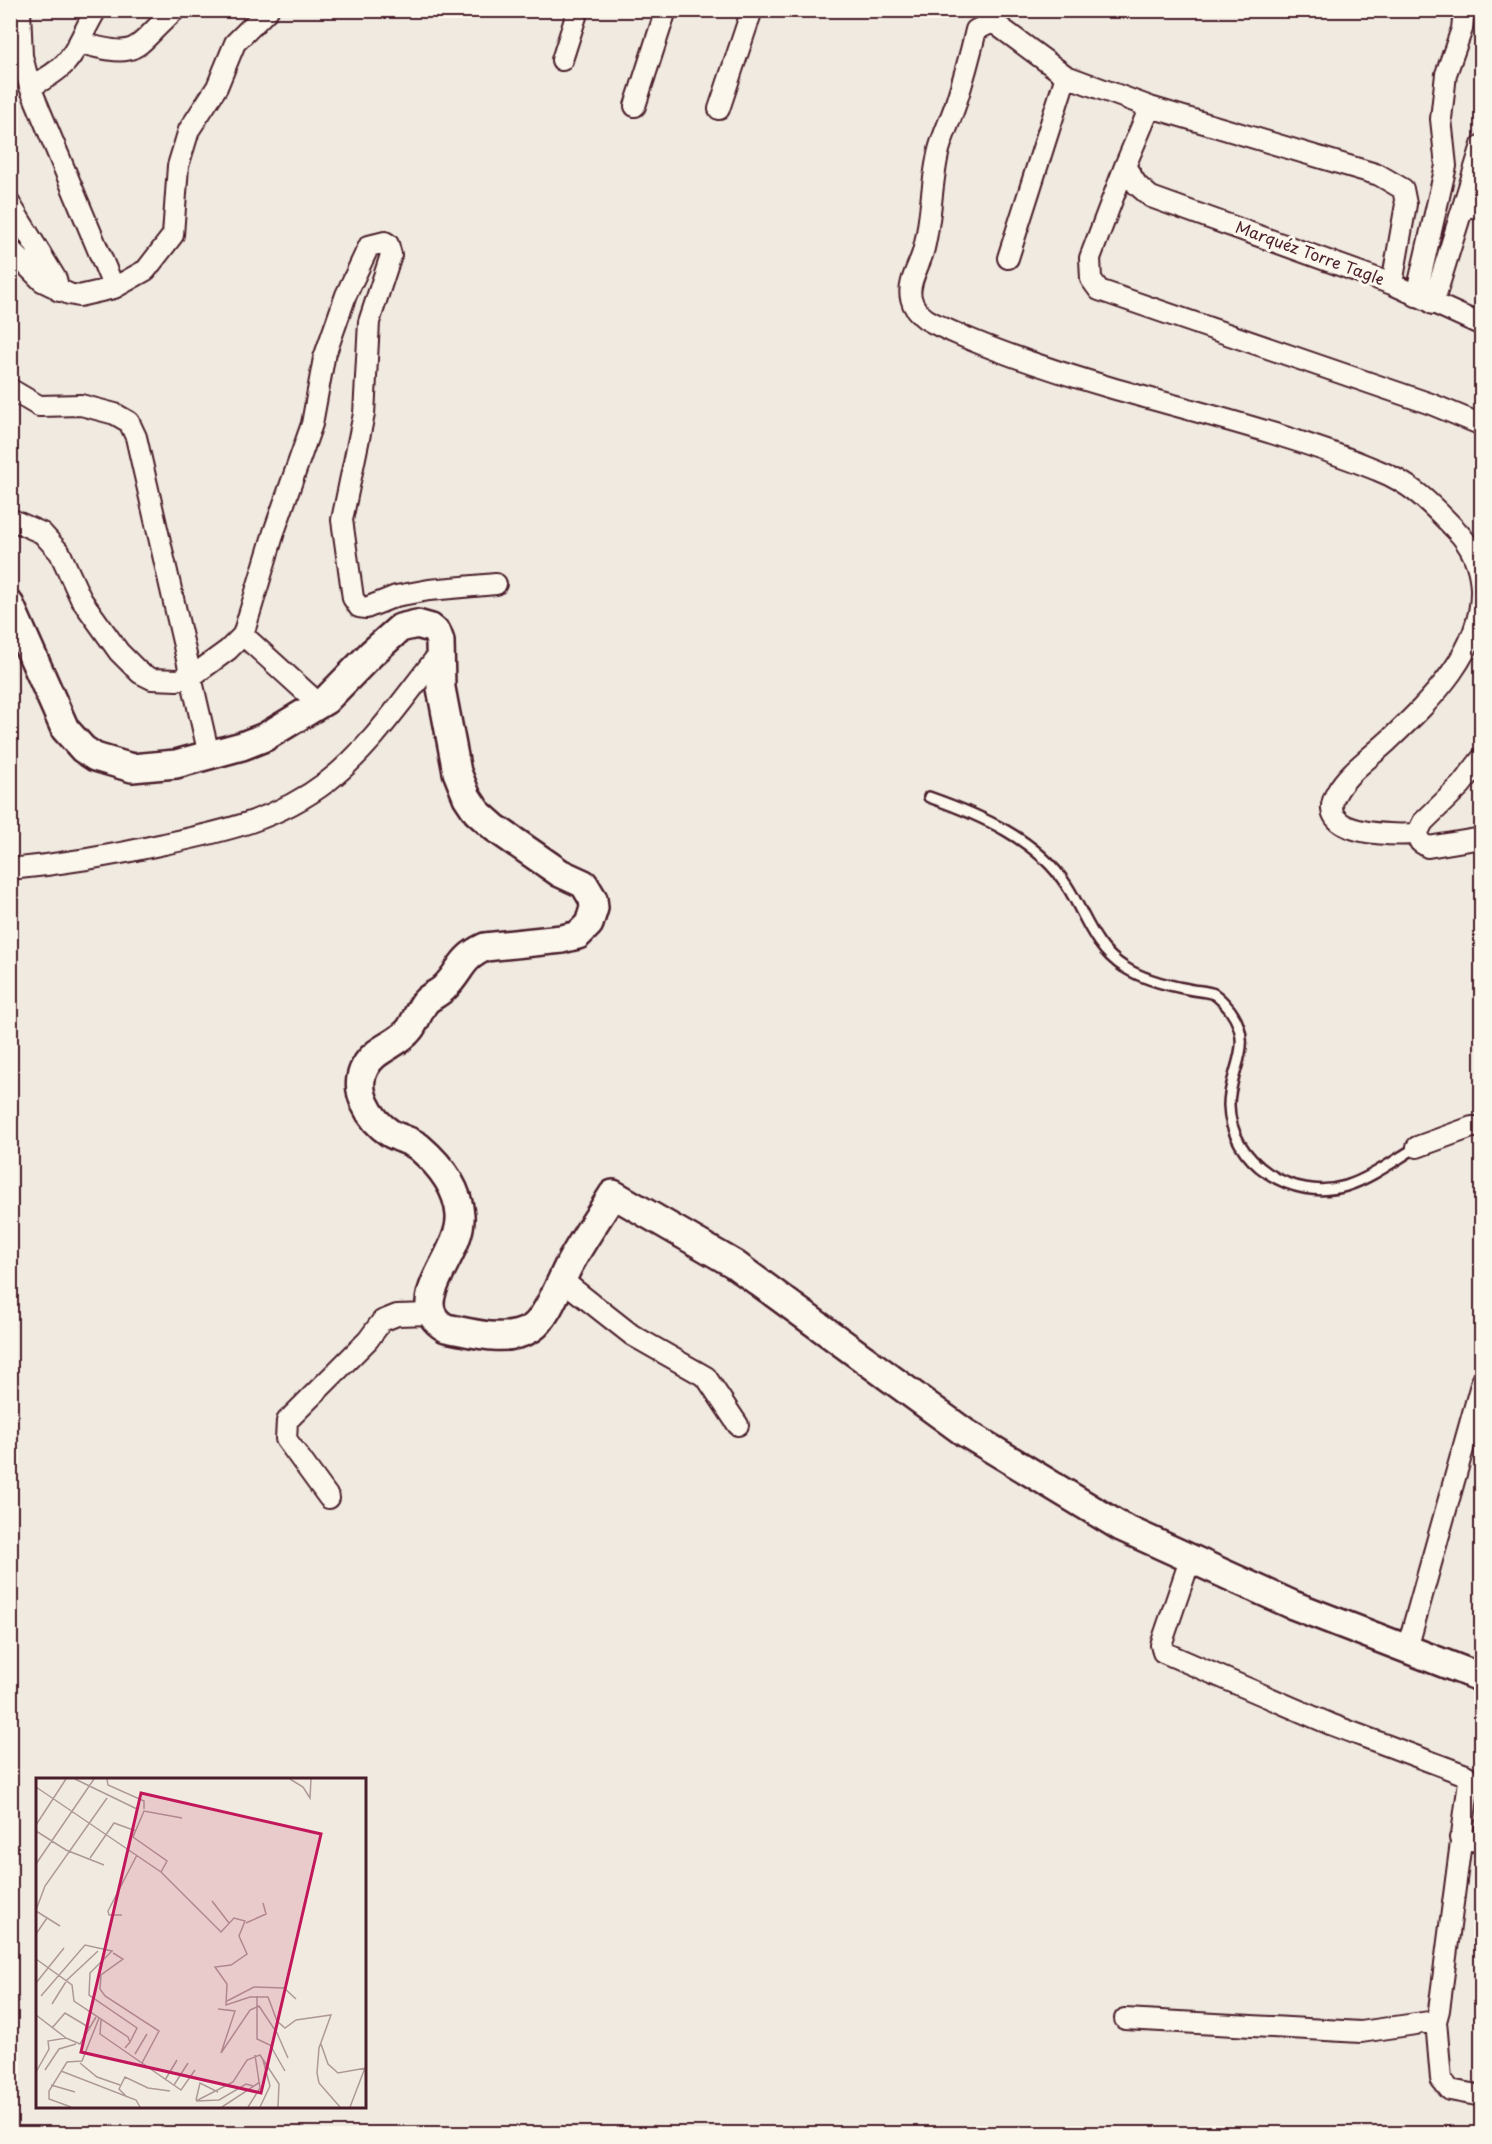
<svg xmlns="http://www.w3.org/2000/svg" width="1492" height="2144" viewBox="0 0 1492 2144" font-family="'Playpen Sans',sans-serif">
	<rect width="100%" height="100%" fill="#f0eae0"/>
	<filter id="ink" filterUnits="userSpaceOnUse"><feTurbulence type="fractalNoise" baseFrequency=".0167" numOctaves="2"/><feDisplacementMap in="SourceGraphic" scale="12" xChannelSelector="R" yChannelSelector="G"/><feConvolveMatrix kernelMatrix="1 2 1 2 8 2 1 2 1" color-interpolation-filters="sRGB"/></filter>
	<g filter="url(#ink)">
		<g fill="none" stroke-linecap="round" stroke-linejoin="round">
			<defs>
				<path id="lane" d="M929,797c51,18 108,42 138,89 18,28 27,62 57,81 18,12 42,18 64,22 8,2 19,2 26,5 6,4 12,11 16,16 26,36 -1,59 -1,95 1,58 64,97 117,81 25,-8 49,-26 71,-39"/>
				<path id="street" d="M20,10l2,46 8,31 84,201
					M987,11l6,11 73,54 84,31 229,68 24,14 3,15 -14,80
					M993,22l-17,8c-6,26 -13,51 -21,76 -5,15 -12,29 -16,44 -8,32 -7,66 -15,98 -3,16 -17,34 -13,50 2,9 8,16 15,21 15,9 32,15 48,22 46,19 90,33 138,47 88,25 180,47 265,82 34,13 53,33 78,59 16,16 25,36 26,59 2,63 -51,113 -93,153 -17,16 -40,31 -51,51 -26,45 58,43 80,42
					M81,43c61,17 51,5 94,-33
					M562,60l16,-50
					M30,87c48,-25 41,-34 66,-77
					M635,106l31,-96
					M1150,107l-25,59 12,19 14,12 241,87 90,41
					M719,109l33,-99
					M1125,166l-35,92 1,21 8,11 332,114 51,21
					M1465,203l17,7
					M10,204l46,75 3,12
					M10,249l32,32 27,13 10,2 35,-8 32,-18 27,-35 5,-69 11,-36 28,-43 18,-44 33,-33
					M1008,258l58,-182
					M1416,296l30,-130 -5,-47 5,-45 16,-45 2,-19
					M1433,304l49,-159
					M10,389l29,17 42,-1 34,9 14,8 7,15 73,318
					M10,519l32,14 18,20 21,46 38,53 21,21 12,6 25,1 14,-3 37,-27 15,-15 31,-103 38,-108 12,-66 22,-63 23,-49 16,-4 3,2 3,11 -22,67 -5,92 -22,106 11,78 6,9 7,1 30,-12 33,-6 67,-6
					M243,635l76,69
					M1482,758l-21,27 -38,37 -6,12 3,8 8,5 54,-9
					M10,869c54,-5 101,-13 154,-25 61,-13 113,-24 164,-63 43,-33 77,-85 111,-127
					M1417,1147l55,-20h10
					M562,1280l70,55 74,42 32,48
					M329,1498l-43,-59 1,-18 81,-81 14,-19 15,-6 34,-1
					M1407,1649l75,-268
					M1460,1838l22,4
					M1125,2019l236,13 75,-11 3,-11 30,-229 -3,-6 -136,-51 -167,-72 -2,-7 29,-85
					M1436,2021l5,58 9,11 32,6"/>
				<path id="secondary" d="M10,605l55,124 18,20 12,8 37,11 44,-4 66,-18 23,-9 61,-37 46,-47 28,-25 17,-4 14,4 6,5 3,8 1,47 16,84 10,25 10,15 18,16 65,45 24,11 9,15 1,9 -5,16 -11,11 -16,4 -77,8c-26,12 -23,24 -41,41 -5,5 -13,8 -18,13 -7,8 -10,20 -16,28 -12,16 -35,19 -45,38 -13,23 5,53 25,66 10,6 20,7 29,14 21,18 39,40 41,68 3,40 -58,88 -14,113 27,5 61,16 86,0 15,-10 28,-46 37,-63 13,-24 29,-47 44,-71l121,70 230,168 157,95 172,78 189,73"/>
			</defs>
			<use href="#lane" stroke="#4a1f2b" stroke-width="14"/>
			<use href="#street" stroke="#4a1f2b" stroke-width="24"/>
			<use href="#secondary" stroke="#4a1f2b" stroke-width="32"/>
			<use href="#lane" stroke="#fbf7ec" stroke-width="9"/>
			<use href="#street" stroke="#fbf7ec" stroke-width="20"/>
			<use href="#secondary" stroke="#fbf7ec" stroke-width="27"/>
		</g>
	</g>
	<g text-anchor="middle" stroke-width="6" stroke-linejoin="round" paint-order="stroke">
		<g font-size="16" fill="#4a1f2b" stroke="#fbf7ec">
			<text transform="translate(1310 253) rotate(20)" y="6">Marquéz Torre Tagle</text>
		</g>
	</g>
	<g transform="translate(36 1778)">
		<rect width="330" height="330" fill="#f0eae0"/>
		<path fill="none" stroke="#ae9998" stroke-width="1.5" d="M39,1l62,30M71,1l1,6 36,16v8M254,1l13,8 7,11 1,-19M0,9l125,85 60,60 13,-14 11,3 -6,15 8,18 -16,11 -16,2 12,17 -1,21 24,-8h18l9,24 8,7 11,-8 35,-5 -12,33 -2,25 2,10 21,24M0,47l30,-46M0,53l30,19 38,15M54,80l24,-35 22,8M0,86l58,-85M125,94l6,-11 -34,-24 11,-26 38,7M176,123l17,22M0,132l9,-24 62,-88M0,133l24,15M86,137h-13l-1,-4 29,-56M210,145l20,-9 -3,-11M0,156l11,-16M77,175l10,6 -22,16 -1,14 5,7 54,35 -17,32M0,181l36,26 2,16 54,36 2,5 -5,6M0,205l28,-35M5,218l44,-51 27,6 -22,22 -1,22 48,33 -7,14M221,218v43l13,6 15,26M191,223l27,-14 30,1 12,11M16,226l15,-24 31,-29M182,231l17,2 -14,42 29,-43 9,-4 18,27 11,25M0,237l30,23M65,242l-1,14 81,56 14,-20M16,250l13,-15 25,15M285,266l7,20 10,9 28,-5M99,276l12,-20M44,285l17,14 23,8M9,292l14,-21 17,-5M25,293l75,29 4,7M0,294l13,-23 -1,-8 18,-3 14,6 16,-27M129,302l12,-20M15,307l24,7M138,307l14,-22M217,308l-7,-2 -27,16 -23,1 37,-19 14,-22 13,-5 19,29 -1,23M91,319l-8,-8 6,-12 23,11 22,3M160,322l4,-17 18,9M35,329l-22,-8v-8l18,-29 15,-1 17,-43M186,329l38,-25M212,329l12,-19 -5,-33M224,329l10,-21 -7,-26M314,329l15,-39"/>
		<path fill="#c2185b" fill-opacity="0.15" stroke="#c2185b" stroke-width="3" d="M105,15l180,41 -60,259 -180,-41z"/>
		<rect width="330" height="330" fill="none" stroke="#4a1f2b" stroke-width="3"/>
	</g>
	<rect width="1492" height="2144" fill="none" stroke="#fbf7ec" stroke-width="36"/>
	<rect x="18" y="18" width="1456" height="2108" fill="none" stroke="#4a1f2b" stroke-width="2" filter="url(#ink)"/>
</svg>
